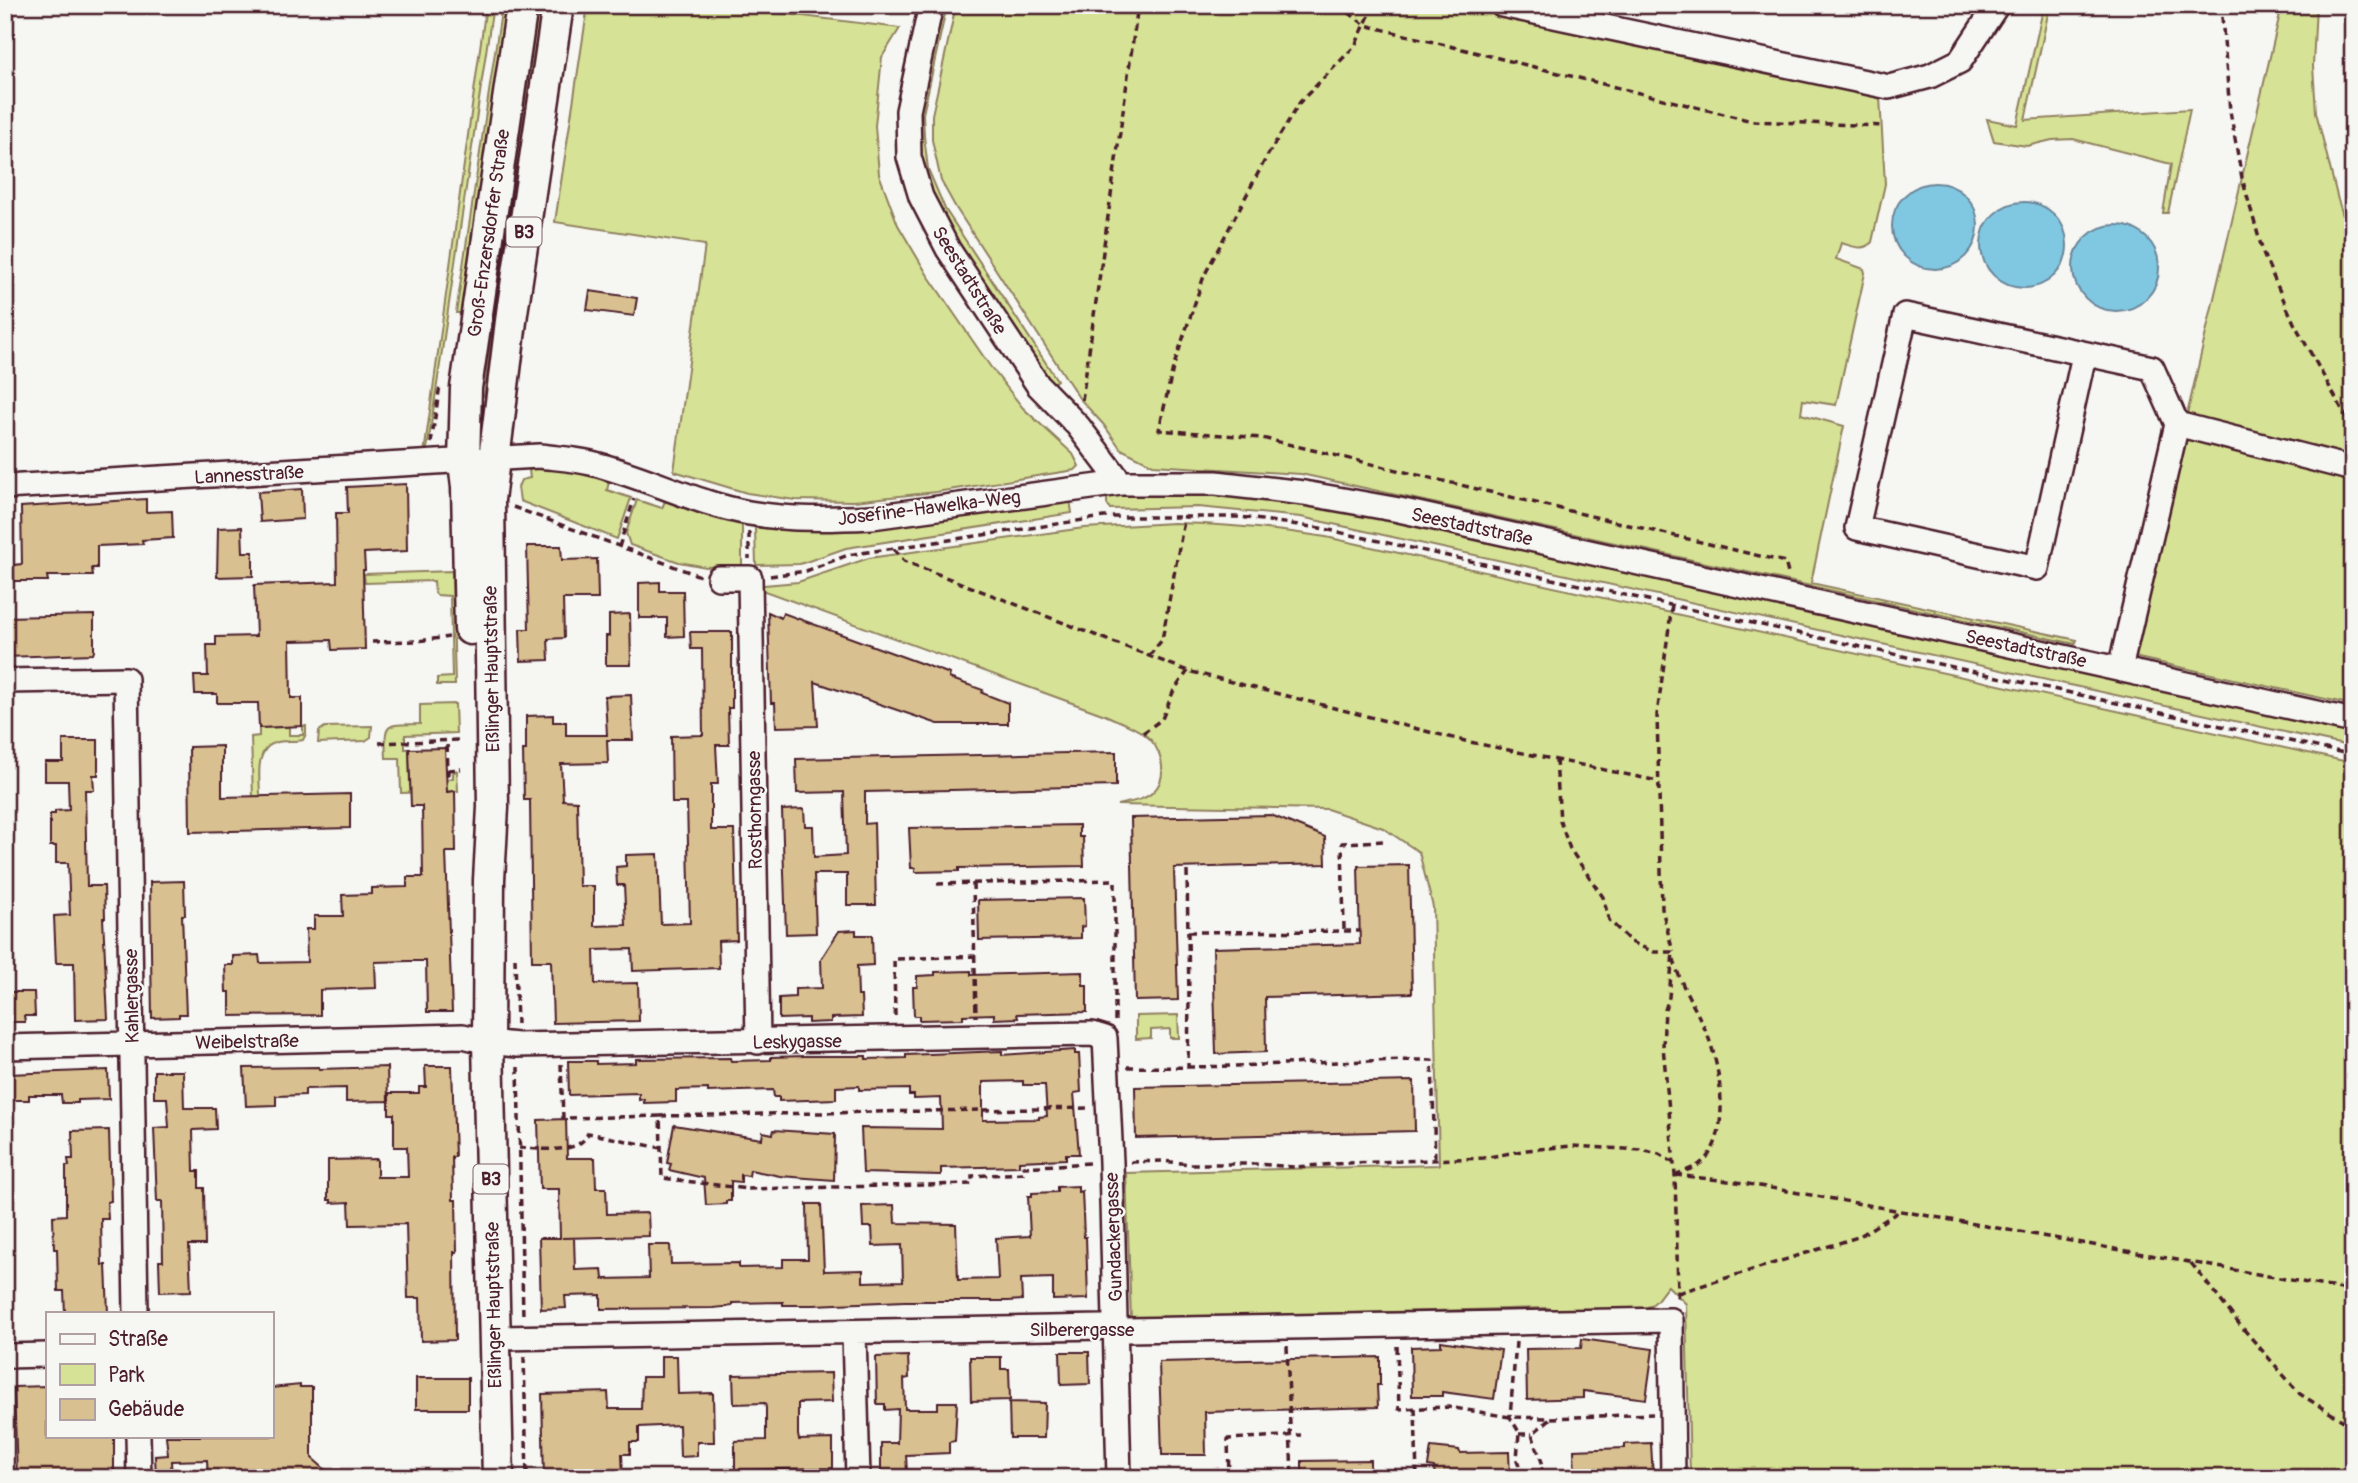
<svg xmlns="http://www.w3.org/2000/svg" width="2358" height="1483" viewBox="0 0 2358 1483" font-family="Pangolin,sans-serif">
	<rect width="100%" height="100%" fill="#f6f6f2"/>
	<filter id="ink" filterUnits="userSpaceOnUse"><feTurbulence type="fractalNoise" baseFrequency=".0143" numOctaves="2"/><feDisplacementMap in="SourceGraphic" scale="14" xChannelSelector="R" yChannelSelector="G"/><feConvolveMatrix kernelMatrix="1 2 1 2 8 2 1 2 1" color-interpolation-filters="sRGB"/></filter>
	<g filter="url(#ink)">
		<path fill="#d6e295" stroke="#908060" stroke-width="2" d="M486,5h7l-63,427 -4,22h-2z
			M502,5h7l-45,308h-8z
			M531,5h12l-30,203 -23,192 -6,-4z
			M588,5h126l186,23 -18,29 -7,69 4,48 19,51 29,49 63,92 33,42 50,46 6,12 -4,4 -139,22 -82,9 -59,-1 -48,-7 -73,-22 31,-226 -150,-23z
			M938,5h9l-24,109 1,22 4,33 17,40 112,171 -5,4 -21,-27 -88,-135 -24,-61 -3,-41z
			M956,5h515l409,92 5,87 -13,58c-9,10 -19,4 -31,1l-5,16 28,10 1,4 -29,132 -33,-5 -2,14 43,12 -33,157 266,57 -2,4 -774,-170 -148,-9 -32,-16 -18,-25 -24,-26 -123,-190 -15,-27 -9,-41v-25z
			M2044,5h6l-25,115 165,-11 -22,104h-5l8,-49 -98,-25 -21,1 -25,6 -33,-5 -7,-22 30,6z
			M2282,5h34l-3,61 3,46 22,88 15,46v213l-167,-40z
			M2194,436l159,36v233l-224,-49 55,-214z
			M543,468l35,4 31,10 -2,8 24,8 -14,41 -97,-38 -2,-14 3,-7 9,-2 -1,-8z
			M1118,494h112l133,19 990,219v15l-1052,-230 -103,-10 -88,2 -3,-5v-9z
			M1070,499l2,14 -226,35 -46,16 -44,1 -1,-36 4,-4z
			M637,500l25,8 3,-7 77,20v44l-36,2 -27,-5 -49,-17 -4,-12z
			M1174,523c51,1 101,6 152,14l1027,226v715h-663l-4,-174 -18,-18c-5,5 -9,13 -14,17 -25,20 -79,11 -107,5l-416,11 -5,-146 313,-8 -6,-258 -14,-55 -36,-24 -56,-19 -210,-4c11,-3 27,-4 36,-13 17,-16 8,-46 -9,-58 -11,-8 -26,-13 -39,-19l-346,-126 5,-4 34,-3 71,-24 215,-30z
			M452,571l3,114h-18v-7l15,-1 -2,-81 -13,-1 -2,-2 -1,-12 -69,2 -1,-9z
			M455,704l1,29 -51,2v14h4l1,37 43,-8v-5l4,-3 1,21 -57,2 -1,-35h-14c-2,-37 -1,-33 34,-34v-19z
			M303,726h3v8l-3,6c-9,2 -20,0 -29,3 -20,8 -14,36 -14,53l-7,1 -2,-60 8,-1v-8l30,-1v8h14z
			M372,726l-1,11 -6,4 -47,2 1,-12 6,-4z
			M1178,1015l1,23h-9v-9l-19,1v8l-15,1v-23z"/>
		<path fill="#80c8e1" stroke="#6a8498" stroke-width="2" d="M1892 226a43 43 0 1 1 86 0a43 43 0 1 1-86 0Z
			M1981 245a43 43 0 1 1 86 0a43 43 0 1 1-86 0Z
			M2073 268a43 43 0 1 1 86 0a43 43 0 1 1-86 0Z"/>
		<path fill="#d9c090" stroke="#4a1f2b" stroke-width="2" fill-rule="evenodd" d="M590,291l47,7 -3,18 -47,-6z
			M406,484l1,67 -43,2 1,17h-2l2,79 -33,1 -1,-10 -41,1 1,57h11v28l-43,2 -1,-25h-41v-9h-22l-1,-18h14l-1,-31h9v-8l40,-1 -2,-51 83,-3 -1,-69h12l-1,-26z
			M302,489l1,30 -43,3 -2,-30z
			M146,499v13l26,-1 1,27 -31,2 1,4 -46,2v22h-5l1,8h-46l1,5h-34l-1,-16 9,-1 -1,-57z
			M242,527l1,25h10v24l-36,1 1,-49z
			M527,546h34l1,14 35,-1 1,40h-35l1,39 -16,1 1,21 -28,1 -1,-32h9z
			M660,582v9h23l1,45 -17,1v-19h-28v-35z
			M768,612l13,6 2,-5 167,61 -1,4 34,12 -1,3 26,10v21h-70l-123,-42 3,44 -42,1 -1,-24h-4z
			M630,614l1,51h-25v-29h3v-21z
			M94,615v36l-1,3 -88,3v-40z
			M690,632h42v76h-4l1,37h-13l2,39h-7v46h23l3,110 -19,1 1,27 -86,3 -1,-22 -38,1 1,34 43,-1 1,38 -86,2 -2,-62h-19l-2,-161h-6l-1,-50h3v-34l27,-1v7h13v13h41l-2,-39 26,-1 2,45h-26l1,23 -47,1 2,36 14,1 2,85h15v40l32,-1 -2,-40h-7l-1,-18 10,-1v-11l32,-1 3,70 29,-1 -3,-120h-15l-1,-67 32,-1 -1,-86h-11z
			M63,740h35v35h-5l1,15h-9l2,96h17l1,32h-2l5,101 -33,1 -1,-57h-18l-2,-47 16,-1 -2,-52h-12v-17h-6v-32h5v-3l14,-1 -1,-29h-23v-19h18z
			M222,746v51l128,-3v34l-160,4 -1,-85z
			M445,748l2,44 8,-1 1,61h-10l6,160h-25l-1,-51h-17l-34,1 1,26 -56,2v25l-90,1v-24h-4l-1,-27h8v-9l26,-1 1,8 47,-1 -1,-33h8v-13h29l-1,-21 30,-1v-6l35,-1v-10h16l-1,-71h-11l-2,-57z
			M1116,752v34l-251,6v32l9,-1 2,82h-29v-31h-33l2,59 -30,1 -4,-124 22,-1 1,17h8l1,31 32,-2 -2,-63 -47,1 -1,-34z
			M1271,815l54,22 1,27 -152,4 4,132 -43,1 -4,-183z
			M1079,825v12h4l1,29 -125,2v3l-44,1v-4h-4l-2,-40z
			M1409,865l3,128 -147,4 1,55 -50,2 -3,-106 147,-4 -2,-78z
			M184,881l1,34h-3l4,99h-7v3l-27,1 -2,-136z
			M1084,898l1,28 -4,1v11l-102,2 -1,-40z
			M856,930v5h16l1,30 -16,1 1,30h3l1,21 -31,1v4l-23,1v-5l-29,1v-21l16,-1v-8l27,-1 -1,-29 18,-28z
			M971,971v4l112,-3v13h4v27l-70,2 1,4 -24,1v-5l-31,1v4l-44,1v-4h-5l-1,-29h4v-11l18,-1v-3z
			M5,992h29l1,24h-11l1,6h-20z
			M1075,1050v4h4l2,38 -7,1 5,61h-13v5l-47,2v5l-78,2v7l-78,-2 -2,-45 81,1 -1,-31 -27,1v-4h-5v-6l-50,1v-4l-23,1v12l-57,2v-4h-5l-1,-7 -65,2v-3l-32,1v12l-32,1v-4l-5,1v-7l-70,2 -1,-34h28v3l40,-1v-4l94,-1 1,3 40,-1v-3l34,-1h61v3l40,-1v-3l96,-4v4zM1023,1081v4h22l2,31 -8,1v2l-56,1v-38z
			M425,1066h27l3,91h-3l1,43h3l1,52h-3l1,88 -34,1 -1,-43h-12l-2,-74 -56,1 -1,-23 -18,1v-3h-3v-40l49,-1v18h31l-1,-30h-13v-33h-5v-21h30v-6h7z
			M319,1067v2l68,-2 1,34 -42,1v-14l-41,1v6l-29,1v9l-30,1 -2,-38z
			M108,1070l1,29 -31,1v3h-16l-1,-8h-32v5h-20v-26z
			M154,1071h29l1,37h31l1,21 -23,1 1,41h5v17h5l1,57h-16l2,46 -31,1 -1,-31h4l-1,-60h-5l-3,-73 15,-1 -2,-29h-13z
			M1414,1081l1,50 -279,7 -1,-51z
			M566,1119l1,39h28l1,30h10l1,26 41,-1 1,23 -87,2h12l1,32 27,-1 1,10 46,-1 -1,-33h22l1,19 68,-1v5l44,-1v-8h25l-1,-55h14l3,67 39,-1v12l40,-1 -1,-36 -29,1 -1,-19h-9l-1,-21 32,-1 1,18 61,1 2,56 40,-1 -2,-41 34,-2 -2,-40h4v-3l25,-1v-5l21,-1v6l4,-1 2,46h2l2,62 -35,1v-22l-32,1 1,21 -14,1h-104l-90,4h-31v-3l-51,1v3l-19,2 -112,1v-14l-36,1 1,12 -25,1 -2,-71h21l-1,-49h-19l-2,-69z
			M674,1125l88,14 1,-7 10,2 1,-4 61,4 -1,46 -54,-4 -30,-6 -1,6 -8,-1v7l-10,-1v20h-5v3l-20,1 -2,-27 -35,-8 2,-6 -4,-1z
			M109,1130l2,71 -4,1 1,17h-7l1,46h4l2,48h-43l-1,-22h-6l-1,-42h-3l-1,-33 13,-1v-49h3l-1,-7h5l-1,-28z
			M1582,1339l71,10 -7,50 -63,-8v7l-56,2 -1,-51 55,-1z
			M1441,1341l60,9 -7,49 -52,-7v4h-30l-1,-49 30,-1z
			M1060,1352h29l1,32 -29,1z
			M661,1356h16l1,38 35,-1 1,49h-17v14l-17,1 -1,-32 -40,2v15h-9v12h-8l1,24h-79l-2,-84 66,-2 1,17h32l1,-32h19z
			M908,1356l1,22 -5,1 1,30h33v-7h19l-2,39 -6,1v11l-43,2 1,18h-26v-30h16l1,-34 -13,1v-6h-8l-1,-47z
			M970,1357h31v12h8l1,31 -39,1z
			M1380,1357v28h-3l1,22 -173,5 1,43h-44l-3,-93z
			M831,1373l1,29 -34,1v32l1,5 34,-1v29l-98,2v-29l31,-1v-32l-1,-5 -31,1 -1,-29z
			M416,1378h52v31h-52z
			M300,1385v2h12v71l23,20h-127l-1,-18 -36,1 1,17h-16l-1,-22 13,-1 -2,-19h105v-48z
			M47,1386v50h67v42h-97l-3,-91z
			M1009,1402l36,1 -1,35h-34z
			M1651,1443l2,35h-78l-1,-28 51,-2v-4z
			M1431,1447l28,3 1,3 49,-1 1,26h-75l-1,-11 -6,-1z
			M1370,1460v18h-68v-17z"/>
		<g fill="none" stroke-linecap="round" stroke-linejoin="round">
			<defs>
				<path id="minor" d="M931,5l-23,106 1,46 12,40 27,52 90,136 40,41 43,57
					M1502,5l387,82 41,-11 30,-15 37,-56
					M2084,355l-47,213 -180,-40 48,-213 247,53 25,56 -57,245
					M2177,424l176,45
					M5,487l534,-31c17,2 35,3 52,7 54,13 103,40 158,50 41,7 82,6 123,4l249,-34h95l88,10 95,17 954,211
					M719,578h31l8,464
					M5,681l121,-2 10,634
					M5,1047l458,-11 25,6 29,3 575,-11 13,4 6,124 8,316
					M854,1333l4,145
					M494,1338l609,-11 24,3 544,-10 2,158
					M5,1356l42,-1
					M138,1436l1,42"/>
				<path id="major" d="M470,629l-3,-142 -3,-25 2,-74 56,-383
					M498,1478l-10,-436 1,-162 4,-73 -4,-307 23,-187 46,-308"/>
			</defs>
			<use href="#minor" stroke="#4a1f2b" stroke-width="28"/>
			<use href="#major" stroke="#4a1f2b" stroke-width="35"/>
			<path stroke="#4a1f2b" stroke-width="3.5" stroke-dasharray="7 5" stroke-linecap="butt" d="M1339,5l26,20 387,96 131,5
				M1374,5l-19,41 -55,56 -34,56 -62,118 -31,92 -14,62 103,8 523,124 4,15
				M2221,5l9,106 12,67 22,78 30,67 59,106
				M1082,400l56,-395
				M431,443l9,-58
				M513,507l187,69
				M749,532v27
				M619,547l15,-48
				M894,549l10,12 284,110 277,70 193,40
				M770,576l36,-5 42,-16 256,-38h136l80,11 1033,227
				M1672,605l-15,110 5,194 11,43
				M372,642l45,-1 32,-4
				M1149,656l13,-16 23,-125
				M1143,733l19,-14 12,-29 14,-19
				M379,743l81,-3
				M1556,760l4,61 10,28 33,48 6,23 22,22 23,10h19l-4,45 -4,13 -2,36 12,129 3,118 -2,8
				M448,770l13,-1
				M446,774h2l-1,-33
				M1187,871l2,128 -1,69
				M973,883l3,134
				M937,884l178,-4v142
				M1344,929l-2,-86 42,-2
				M1188,932l172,-1
				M515,958l2,66
				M1674,959c6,28 25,53 35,80 12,33 24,104 -12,127 -6,3 -14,6 -20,8
				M895,1016l-1,-57 81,-3
				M561,1064l2,54 97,-2 2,62 86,11 224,-5v-8l51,-3v-6l66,-4
				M518,1067l5,251
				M1127,1067c102,2 203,-7 305,-7l3,100
				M660,1116l428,-8
				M519,1148c22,0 60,8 69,-15l73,15
				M1131,1162l31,-1 28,3h65l40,3 54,-4 135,-5 43,-8 45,-4 69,4 18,4 15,9
				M1675,1175l62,7 616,109
				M2191,1263l49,62 60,69 53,33
				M1678,1293l180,-56 40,-25
				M1516,1342l-6,75 9,15 -2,28 7,18
				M1287,1346l5,132
				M1397,1346l2,63 49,-2 62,10 41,1 102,-4
				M524,1357l3,121
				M1415,1408l2,70
				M1519,1434h13
				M1229,1478l-1,-39 73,-4
				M1527,1478l17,-10 -12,-34 18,-15"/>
			<use href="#minor" stroke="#f6f6f2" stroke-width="23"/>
			<use href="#major" stroke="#f6f6f2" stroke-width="30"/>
		</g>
	</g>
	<g text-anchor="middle" stroke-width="5" stroke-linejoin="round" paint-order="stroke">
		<g fill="#f6f6f2" stroke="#7e6067" stroke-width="2">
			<rect x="506.5" y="217.5" width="35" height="29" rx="5"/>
			<rect x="473.5" y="1164.5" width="35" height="29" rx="5"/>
		</g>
		<g font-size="18" font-weight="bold" fill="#4a1f2b">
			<text x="524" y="238">B3</text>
			<text x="491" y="1185">B3</text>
		</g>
		<g font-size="19" fill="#4a1f2b" stroke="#f6f6f2">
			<text transform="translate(488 233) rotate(-82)" y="7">Groß-Enzersdorfer Straße</text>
			<text transform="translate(970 280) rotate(58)" y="7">Seestadtstraße</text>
			<text transform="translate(249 474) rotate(-3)" y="7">Lannesstraße</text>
			<text transform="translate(929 507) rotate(-7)" y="7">Josefine-Hawelka-Weg</text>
			<text transform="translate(1472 526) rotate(12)" y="7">Seestadtstraße</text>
			<text transform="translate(2026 648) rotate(12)" y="7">Seestadtstraße</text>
			<text transform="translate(491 669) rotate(-91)" y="7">Eßlinger Hauptstraße</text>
			<text transform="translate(754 810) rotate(-91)" y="7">Rosthorngasse</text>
			<text transform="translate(131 996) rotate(-91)" y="7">Kahlergasse</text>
			<text transform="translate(247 1041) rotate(-1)" y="7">Weibelstraße</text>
			<text transform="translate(797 1041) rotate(-1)" y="7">Leskygasse</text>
			<text transform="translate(1113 1237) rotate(-92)" y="7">Gundackergasse</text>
			<text transform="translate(493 1305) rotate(-91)" y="7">Eßlinger Hauptstraße</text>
			<text x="1082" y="1336">Silberergasse</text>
		</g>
	</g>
	<rect width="2358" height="1483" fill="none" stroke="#f6f6f2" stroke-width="28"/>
	<rect x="14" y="14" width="2330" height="1455" fill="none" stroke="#4a1f2b" stroke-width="2.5" filter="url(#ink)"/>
	<rect x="46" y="1312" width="228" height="126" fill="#f6f6f2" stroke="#b1a0a2" stroke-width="2"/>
	<rect x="60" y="1334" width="35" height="10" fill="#f6f6f2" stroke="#b1a0a2" stroke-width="2"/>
	<text x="108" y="1346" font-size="21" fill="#4a1f2b">Straße</text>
	<rect x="60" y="1364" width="35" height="21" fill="#d6e295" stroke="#b1a0a2" stroke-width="2"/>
	<text x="108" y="1382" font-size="21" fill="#4a1f2b">Park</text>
	<rect x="60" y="1399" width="35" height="21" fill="#d9c090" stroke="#b1a0a2" stroke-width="2"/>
	<text x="108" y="1416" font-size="21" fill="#4a1f2b">Gebäude</text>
</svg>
